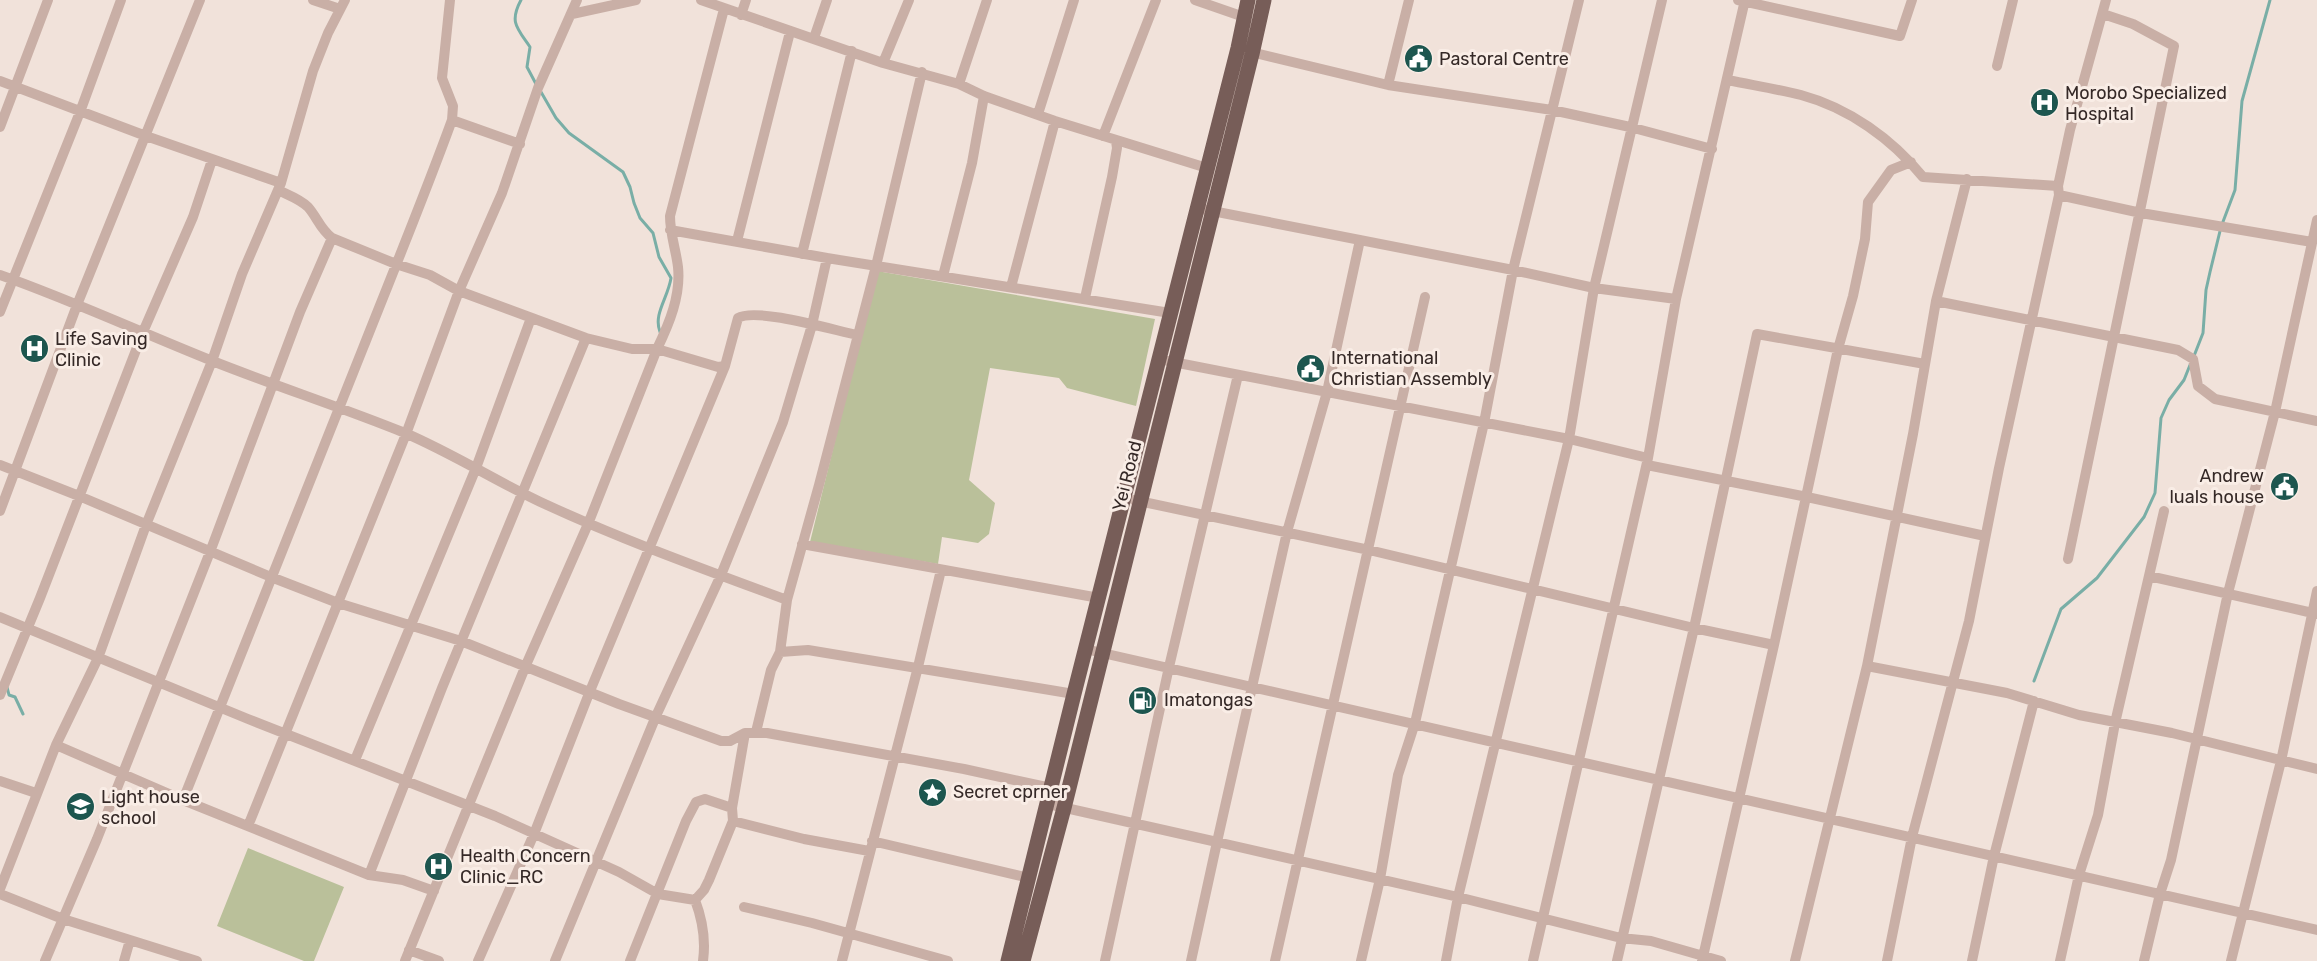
<svg xmlns="http://www.w3.org/2000/svg" width="2317" height="961" viewBox="0 0 2317 961" font-family="Rubik,sans-serif">
	<rect width="100%" height="100%" fill="#f1e2da"/>
	<path fill="#bac09a" d="M877,271l278,48 -19,87 -69,-18 -8,-10 -69,-10 -21,112 26,23 -6,31 -11,9 -36,-6 -4,27 -128,-22z
		M248,848l96,39 -30,74h-10l-87,-35z"/>
	<g fill="none" stroke-linecap="round" stroke-linejoin="round">
		<path stroke="#79aea6" stroke-width="3" d="M521,0c-12,22 -4,28 9,47l-3,20 9,17
			M541,92l15,26 13,15 54,39 7,15 4,16 6,15 13,15 6,24 12,21c-3,20 -18,36 -11,54
			M2194,356l9,-23 3,-43 4,-18 11,-45 14,-37 7,-89 28,-101
			M2034,681l27,-72 36,-31 47,-61 11,-24 6,-75 8,-18 15,-20 6,-15
			M7,687l2,8 6,2 8,17"/>
		<path stroke="#c9afa6" stroke-width="10" d="M313,0l27,9
			M701,0l182,63 76,21 25,12 71,25 152,47
			M1195,0l49,17
			M1738,0l162,36 12,-36
			M572,14l64,-14
			M741,15l5,-15
			M814,38l13,-38
			M1247,51l141,34 164,25 78,17 82,22
			M883,63l26,-63
			M1997,66l16,-66
			M1728,80c24,5 49,9 73,15 48,13 91,44 122,82l135,9
			M0,81l146,55 135,47
			M959,84l28,-84
			M1388,85l21,-85
			M1038,114l36,-114
			M452,120l68,24
			M0,127l48,-127
			M1103,136l53,-136
			M278,190c10,5 22,9 30,17 9,10 12,22 24,31l64,26 34,11 29,16 127,47 46,11h25l61,18 7,-1 13,-48c18,-11 95,12 119,17
			M2059,195l82,18 171,29
			M1197,208l316,62 81,18 82,11
			M670,230l157,28 343,55
			M1360,240l-33,152 -40,140 -70,310 241,55 163,41 30,3 70,20
			M737,241l53,-209
			M802,254l50,-203
			M0,275c71,25 140,57 210,85 65,26 131,47 195,73 49,21 94,50 142,72 78,36 159,65 240,95
			M943,276l29,-113 12,-67
			M1011,287l44,-166
			M1085,298l27,-121 5,-29 -1,-7
			M1936,301l242,49 15,9 5,27 17,13 102,22
			M0,312l80,-200 41,-112
			M1168,361l401,78 79,19
			M0,465l79,31 192,81 67,26 123,38 158,63 102,37h9l15,-8h22l197,36 87,19
			M1647,465l160,32 178,39
			M1134,500l235,50 325,78 80,17
			M0,511l77,-206 123,-305
			M802,544l297,54
			M2068,559l106,-513 -41,-22 -30,-10
			M2149,576l168,38
			M0,617l248,102 247,97 124,56 39,22 37,6 9,-10 5,-10 24,-59 -1,-13 13,-75
			M1085,649l1232,281
			M780,652l7,-52 32,-115 57,-219 46,-194
			M1867,666l140,27 72,22 93,18 145,36
			M0,695l40,-97 103,-266 50,-115 19,-57
			M756,732l15,-62 9,-18 28,-2 266,44
			M56,745l127,55 186,75 34,5 31,11
			M355,760l121,-292 55,-150
			M0,781l36,12
			M183,800c60,-150 120,-301 180,-452 30,-76 61,-151 89,-228l1,-14 -11,-28 8,-78
			M1048,804l169,38 -26,119
			M733,821l71,18 65,12
			M248,826l158,-392 53,-143 43,-98 36,-105 39,-88
			M872,841l157,37
			M369,875l73,-187 144,-350
			M0,889l56,-144 42,-87 48,-133 66,-164 30,-87 39,-91 32,-112 15,-38 17,-33
			M0,894l63,25 134,42
			M695,900c8,21 11,39 8,61
			M744,907l68,16 136,38
			M409,950l30,11
			M45,961l52,-122 113,-287 90,-240 32,-74
			M124,961l6,-21
			M405,961l121,-296 62,-141 69,-175c12,-25 24,-53 21,-82 -2,-17 -8,-33 -8,-51l54,-207
			M478,961l56,-127 56,-143 135,-325
			M555,961l101,-245 65,-141 62,-153 29,-97 15,-67
			M630,961l56,-140 10,-19 9,-3 27,9
			M842,961l76,-294 23,-97
			M1105,961l64,-294 69,-292
			M1275,961l150,-664
			M1361,961l19,-82 18,-104 17,-52 69,-300 29,-153 66,-270
			M1446,961l12,-64 111,-458 25,-151 68,-288
			M1533,961l115,-503 28,-159 69,-299
			M1617,961l77,-333 63,-294 168,30
			M1702,961l72,-316 64,-296 15,-53 12,-57 3,-37 23,-32 20,-8
			M1795,961l72,-295 46,-232 23,-133 31,-122
			M1887,961l25,-124 57,-216 30,-153 60,-273 -1,-9 12,-56 36,-130
			M1972,961l22,-105 40,-155
			M2060,961l19,-86 19,-60 17,-92 49,-212
			M2144,961l16,-67 11,-34 57,-267 47,-181 42,-192
			M2231,961l50,-200 36,-170"/>
		<path stroke="#775d58" stroke-width="15" d="M1008,961l66,-267 164,-646 10,-48
			M1023,961l41,-153 188,-754 12,-54"/>
	</g>
	<defs>
		<symbol id="civic-disc" viewBox="-11 -11 22 22"><circle r="9.5" fill="#1d564f" stroke="#f9ede6"/><path d="M-.6-6.5H3V-4.5H.6V-3L4-1V1h2V6H-6V1h2V-1L-.6-3ZM-1.2 2.5V6h2.4V2.5Z" fill="#fff"/></symbol>
		<symbol id="hospital-disc" viewBox="-11 -11 22 22"><circle r="9.5" fill="#1d564f" stroke="#f9ede6"/><path d="M-5-5h3v3.5h4V-5h3V5h-3V1.5h-4V5h-3Z" fill="#fff"/></symbol>
		<symbol id="fuel-disc" viewBox="-11 -11 22 22"><circle r="9.5" fill="#1d564f" stroke="#f9ede6"/><path d="M-5.5-6h7V0h2V4h1.3V-2.5L3-4.5l.8-.8L6-3V5H2.5V1h-1V6h-7ZM-4.2-4.7v3.2H.2V-4.7Z" fill="#fff"/></symbol>
		<symbol id="sight-disc" viewBox="-11 -11 22 22"><circle r="9.5" fill="#1d564f" stroke="#f9ede6"/><path d="M0-6L1.8-2.2L6-1.7L2.9 1.2L3.7 5.4L0 3.3L-3.7 5.4L-2.9 1.2L-6-1.7L-1.8-2.2Z" fill="#fff"/></symbol>
		<symbol id="school-disc" viewBox="-11 -11 22 22"><circle r="9.5" fill="#1d564f" stroke="#f9ede6"/><path d="M0-5L7-2L0 1L-7-2ZM-4 1L0 2.5L4 1V4Q0 6-4 4Z" fill="#fff"/></symbol>
	</defs>
	<g fill-rule="evenodd">
		<use href="#civic-disc" x="1402" y="42" width="33" height="33"/>
		<use href="#hospital-disc" x="2028" y="86" width="33" height="33"/>
		<use href="#hospital-disc" x="18" y="332" width="33" height="33"/>
		<use href="#civic-disc" x="1294" y="352" width="33" height="33"/>
		<use href="#civic-disc" x="2268" y="470" width="33" height="33"/>
		<use href="#fuel-disc" x="1126" y="684" width="33" height="33"/>
		<use href="#sight-disc" x="916" y="776" width="33" height="33"/>
		<use href="#school-disc" x="64" y="790" width="33" height="33"/>
		<use href="#hospital-disc" x="422" y="850" width="33" height="33"/>
	</g>
	<g text-anchor="middle" stroke-width="6" stroke-linejoin="round" paint-order="stroke">
		<g font-size="18" fill="#352927" stroke="#f9ede6" text-anchor="start">
			<text x="1439" y="65">Pastoral Centre</text>
			<text x="2065" y="99">Morobo Specialized<tspan x="2065" dy="21">Hospital</tspan></text>
			<text x="55" y="345">Life Saving<tspan x="55" dy="21">Clinic</tspan></text>
			<text x="1331" y="364">International<tspan x="1331" dy="21">Christian Assembly</tspan></text>
			<text x="2264" y="482" text-anchor="end">Andrew<tspan x="2264" dy="21">luals house</tspan></text>
			<text x="1164" y="706">Imatongas</text>
			<text x="953" y="798">Secret cprner</text>
			<text x="101" y="803">Light house<tspan x="101" dy="21">school</tspan></text>
			<text x="460" y="862">Health Concern<tspan x="460" dy="21">Clinic_RC</tspan></text>
		</g>
		<g font-size="18" fill="#352927" stroke="#f9ede6">
			<text transform="translate(1127 476) rotate(-76)" y="6">Yei Road</text>
		</g>
	</g>
</svg>
